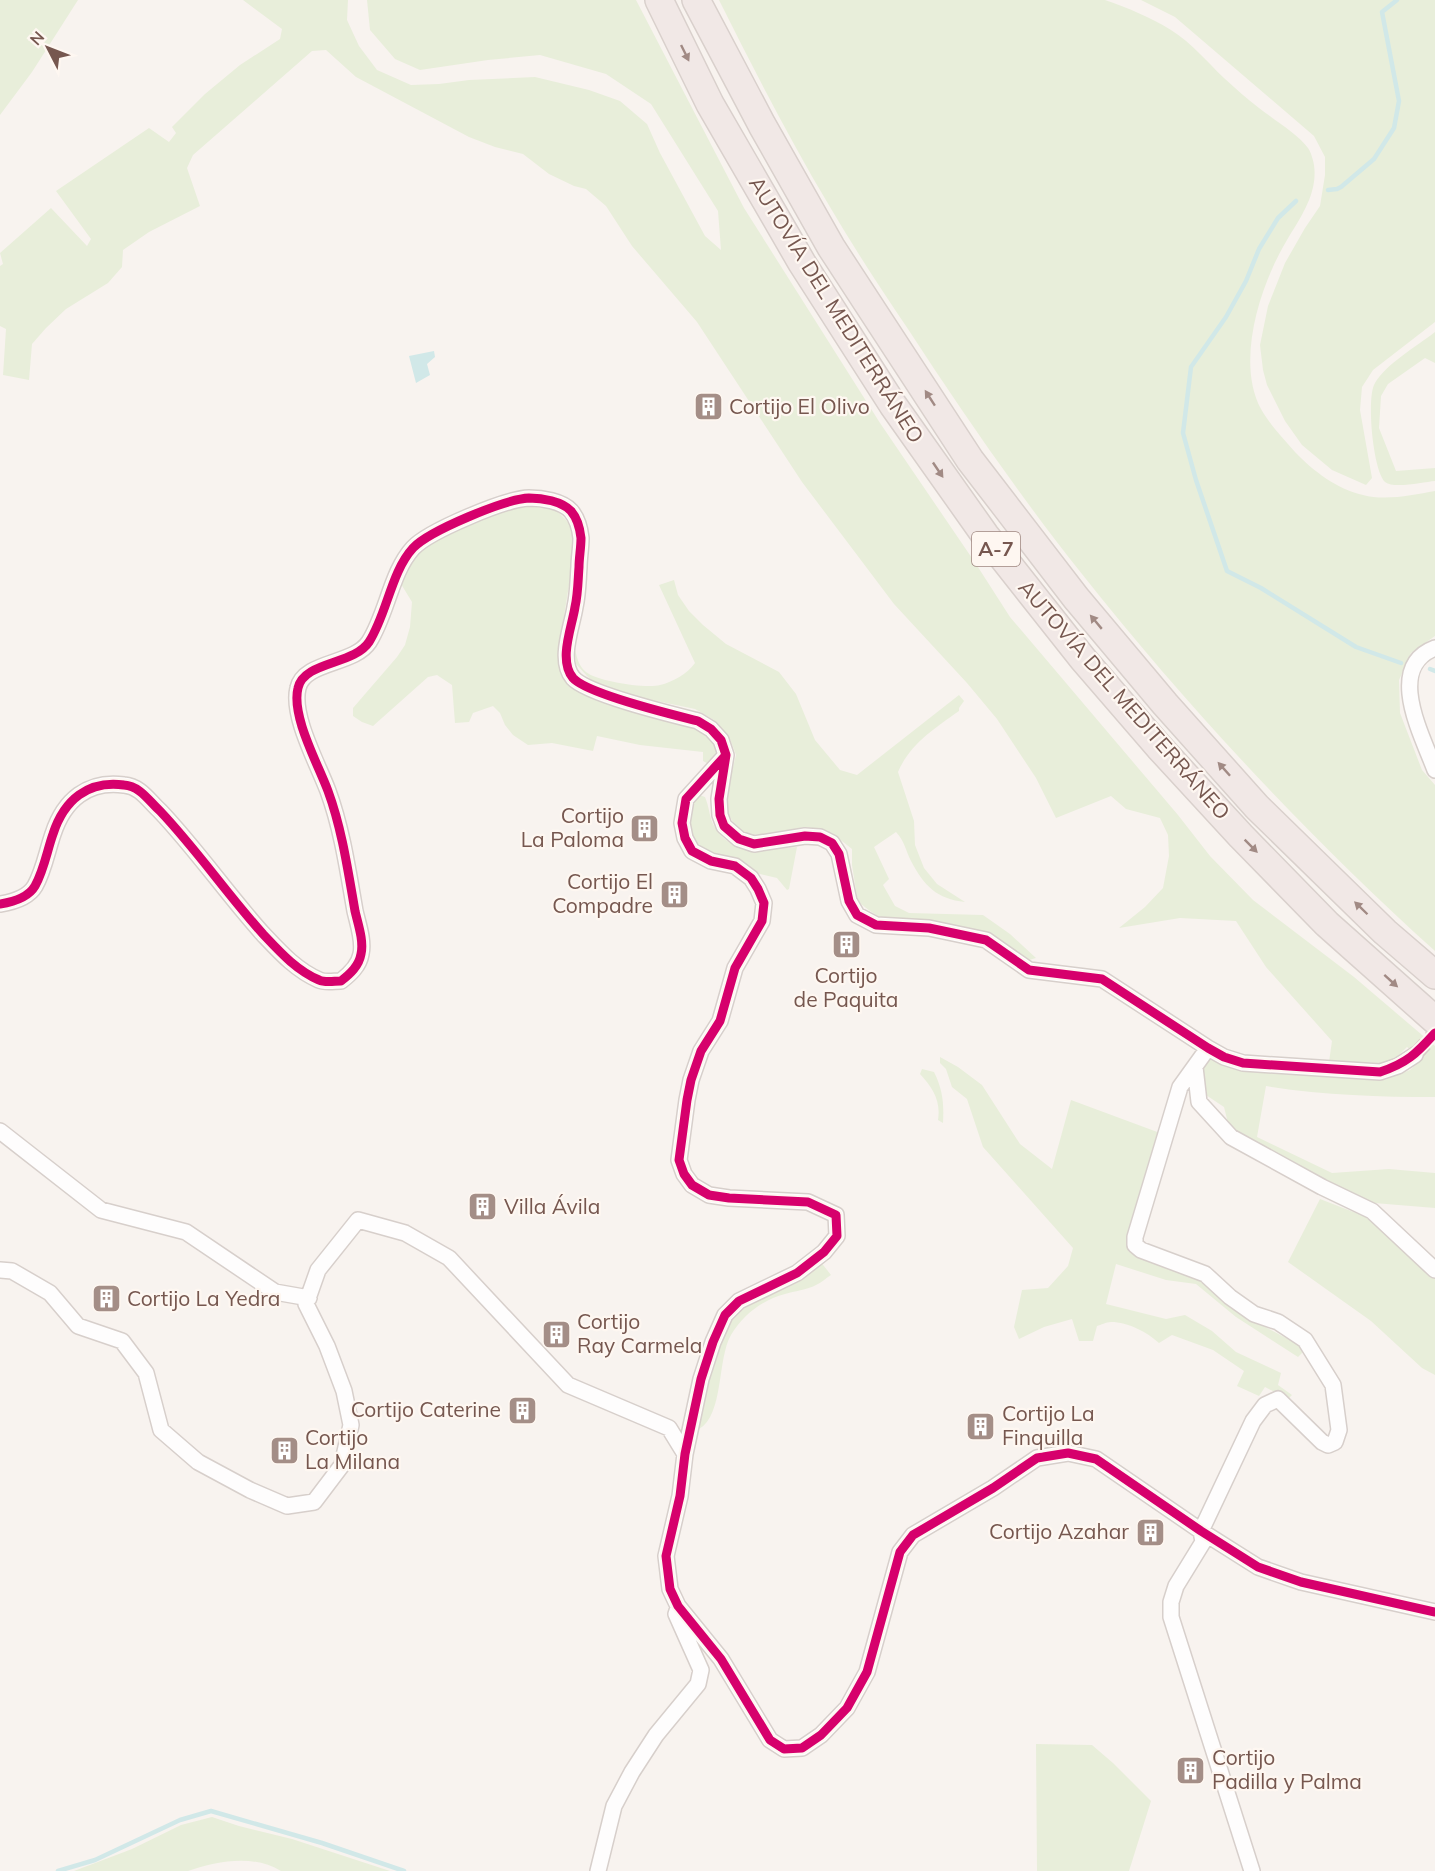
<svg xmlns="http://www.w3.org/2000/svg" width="1435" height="1871" viewBox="0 0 1435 1871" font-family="Mulish,sans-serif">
	<rect width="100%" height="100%" fill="#f8f3ef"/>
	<path fill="#e8eeda" d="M0,0h78l-46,72 -32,43z
		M243,0h105l-1,20 12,26 18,24 34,15 28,-1 30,-4 66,-3 54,13 31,11 27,23 13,29 45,83 16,14 -3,-39 -67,-107 -45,-30 -66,-19 -52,5 -68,10 -25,-11 -25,-29 -3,-30h269l108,208 136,215 96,141 34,53 168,198 32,41 43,44 101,77 81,69v51c-56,0 -113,-2 -169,-11l-9,51 75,36 57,-4 46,4v35l-61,-5 -33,-13 -112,-63 -5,-20 -21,-14v-26l7,-8 40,11 135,10 25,-10 12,-11 -15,-12 -11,11 -15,5 -52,-1 3,-21 -66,-74 -30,-46 -56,-3 -61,10 26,-21 18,-19 6,-32 -1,-21 -8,-17 -34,-9 -15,-13 -55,22 -20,-40 -39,-59 -30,-36 -73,-79 -92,-122 -105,-160 -65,-76 -26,-40 -20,-17 -12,-3 -25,-12 -26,-20 -28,-7 -26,-10 -113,-60 -30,-27 -14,1 -119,104 -6,13 13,38 -51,26 -26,18 -1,17 -14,16 -42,26 -20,19 -14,16 -3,36 -26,-5 3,-46 -6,-3v-60l3,-2 -3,-11 51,-45 36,38 4,-7 -35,-48 93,-63 20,14 7,-9 -4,-6 33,-33 35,-29 40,-26 2,-10z
		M719,0h386c23,8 45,17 66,30 21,13 36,32 53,48 12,11 23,21 35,30 15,12 38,25 49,40 3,4 5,12 6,17 4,28 -13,52 -27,75 -26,43 -52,121 -26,169 9,16 22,29 34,43 18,19 42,37 68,43 22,6 50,0 72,-4v145l-24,17 -12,27 1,33 22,57 13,15v166c-128,-116 -246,-242 -353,-377 -63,-79 -120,-162 -174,-245 -27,-40 -54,-81 -78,-122 -40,-67 -76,-137 -111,-207z
		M1141,0h294v322l-62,48 -11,17 -2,23 12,68 -6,7 -34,-15 -30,-25 -17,-24 -18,-36 -4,-15 -3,-25 8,-39 17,-43 20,-35 15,-22 5,-31v-18l-11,-21 -139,-119z
		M1435,332v31l-10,-5 -37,26 -7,12 -2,32 17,43 39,-3v13c-11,1 -41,8 -50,1 -12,-11 -19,-85 -10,-99 11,-19 42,-37 60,-51z
		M524,505l31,4 16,16 3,29 -14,87 1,30 11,16 120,38 15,11 10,12v11l-5,7 -9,-5v-9l-63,-7 -43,-9 -4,15 -41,-8 -24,2 -15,-10 -8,-10 -5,-12 -7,-7 -20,7 -4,9 -14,1 -3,-38 -15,-10 -9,2 -55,49 -11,-4 -9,-6v-8l44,-51 8,-12 5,-18 2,-25 -11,-18 4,-12 14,-22 38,-22 39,-16z
		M674,580l4,15 11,16 14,14 23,19 53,28 17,22 19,46 25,30 17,5 102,-80 5,6 -5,7v3c-24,17 -49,33 -61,61l16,49 1,24 9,23 13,16 28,18c-28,-3 -41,-16 -54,-41 -5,-10 -7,-21 -15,-29l-22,15 15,32 -6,6 12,21 14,7 74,2 27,19 26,24 -7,2 -20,-13 -128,-29 -11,-7 -9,-7 -4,-7 -5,-32v-16l-19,-15 -13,-5 -16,-2 -38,8 -19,-1 -10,-5 -8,-14 -4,-16 11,-44 -6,-16 -16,-19 -19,-11 -67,-14 -29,-9 -12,-10 -11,-12 -2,-17c3,9 4,19 12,25 10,9 60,17 74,13 13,-3 27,-11 35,-22l-36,-78z
		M699,795l6,2c4,9 4,18 8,27 18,34 51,25 84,23l-8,42 -2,1 -10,-12 -21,-5 -18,-11 -39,-12 -12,-24 7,-29z
		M940,1057l18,10 24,18 38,59 32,25 19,-69 89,33 -32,101v17l70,29 58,42 45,24 3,5 -6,6 -62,-40 -40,-33 -30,-4 -50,-16 -10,40 60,15 19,-4 27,16 24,21 45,21 -3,12 14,10 -4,4 -23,-12 -6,9 -22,-10 7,-15 -31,-21 -41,-15 -13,8c-12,-11 -31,-21 -48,-21 -5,0 -10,3 -14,4l-4,15h-14l-7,-22 -28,8 -25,12 -5,-12 8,-37 26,-2 20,-22 5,-18 -90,-101 -16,-48 -15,-12 -6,-18 -6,-6z
		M922,1069l12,3c9,18 10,32 9,51l-5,-3c3,-19 -5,-32 -18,-46z
		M1320,1199l49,19 48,46 18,14v97l-13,-7 -51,-47 -83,-59z
		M820,1261l11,14c-5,3 -10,8 -15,10 -9,5 -22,6 -31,9 -23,6 -42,21 -54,41 -14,24 -7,80 -32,94l-3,-3 9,-46 22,-57 25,-23z
		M1036,1744l56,1 21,18 38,38 -22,70h-92z
		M212,1817l27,9 53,13 98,32h-109c-28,-17 -64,-10 -93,0h-114l58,-22 49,-24z"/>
	<path fill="#d1e8e8" d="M434,351l1,6 -8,7 3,11 -14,8 -7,-27z"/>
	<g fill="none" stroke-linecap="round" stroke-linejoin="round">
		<path stroke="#d1e8e8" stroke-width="4.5" d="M1328,190l9,-1 4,-2 33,-28 20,-31 5,-27 -17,-89 15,-12
			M1296,201l-18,17 -19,31 -13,32 -20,36 -35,50 -8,66 13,47 31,91 34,17 95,59 45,16
			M1430,669l5,2
			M58,1871l37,-11 85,-40 31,-9 111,32 82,28"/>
		<path stroke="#d8ccc7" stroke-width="15" stroke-dasharray="15 8" stroke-linecap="butt" d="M1415,1055l20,-22"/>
		<defs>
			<path id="minor" d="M1435,648c-50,19 -13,87 0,122
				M726,755l-40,44 -4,24 3,15 7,13 19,10 24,5 16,12 7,11 6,14 -2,18 -27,47 -15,53 -19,30 -10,29 -4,20 -8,60 5,14 8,11 17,10 20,3 79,4 28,13 1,21 -13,16 -27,21 -58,28 -14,14 -12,27 -12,37 -16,75 -5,42 -14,60 4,33 8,17 43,53 49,81 14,9 18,-1 19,-13 26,-27 20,-36 33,-120 13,-17 80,-47 44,-30 31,-5 28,6 105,72 57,36 43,15 134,30
				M0,904c13,-2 28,-6 35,-18 9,-16 12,-35 18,-52 11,-34 35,-54 71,-49 16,1 25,16 36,26 37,39 67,83 103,123 17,18 33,36 56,46 6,3 15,1 22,1 9,-7 18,-15 20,-27 3,-13 -3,-30 -6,-43 -7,-40 -13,-82 -27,-120 -10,-27 -37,-75 -30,-103 6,-27 56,-23 71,-46 18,-28 22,-70 44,-94 16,-17 92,-49 116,-50 13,0 33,3 42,13 6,7 9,18 10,27 0,10 -2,20 -2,29 -1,13 -1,27 -4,40 -3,20 -17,53 -2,71 14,16 101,37 125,43l13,8 10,11 5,15 -7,44 1,16 4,11 15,13 15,5 51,-8 15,1 12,6 7,11 10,47 8,14 19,10 53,3 57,12 43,30 73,9 106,69 16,9 19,6 137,9 18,-6 17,-11
				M1195,1067l4,35 32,35 91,50 50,24 63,59
				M0,1131l101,79 85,22 89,60 34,6
				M0,1270l12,1 38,22 28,33 44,15 24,32 15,57 37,32 52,28 37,16 27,-4 28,-37 9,-40 -7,-34 -17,-45 -21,-42 12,-34 40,-50 47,13 44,25 119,127 101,43 16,26
				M1201,1531l52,-110 12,-16 13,-6 44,43 6,3 7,-3 4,-12 -6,-45 -28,-45 -27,-18 -24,-8 -24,-17 -25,-23 -64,-24 -6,-5v-8l45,-150 28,-39
				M1201,1531l2,11 -27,44 -5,16v15l81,254
				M598,1871l16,-65 18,-34 24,-37 42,-51 3,-14 -25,-56 2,-6"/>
			<path id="motorway" d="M659,0l51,104 92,159 91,142 92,130 98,124 76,88 82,89 86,88 108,96
				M696,0l66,125 69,122 139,213 106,138 89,106 92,103 128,125 50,43"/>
		</defs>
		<use href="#minor" stroke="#d7cfcb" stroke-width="18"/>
		<use href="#motorway" stroke="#d9d0cc" stroke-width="30"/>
		<use href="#minor" stroke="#fefdfd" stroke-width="15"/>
		<use href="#motorway" stroke="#f1e8e6" stroke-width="27"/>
		<defs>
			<path id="cycleway" d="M726,755l-40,44 -4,24 3,15 7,13 19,10 24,5 16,12 7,11 6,14 -2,18 -27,47 -15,53 -19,30 -10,29 -4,20 -8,60 5,14 8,11 17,10 20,3 79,4 28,13 1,21 -13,16 -27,21 -58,28 -14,14 -12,27 -12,37 -16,75 -5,42 -14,60 4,33 8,17 43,53 49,81 14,9 18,-1 19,-13 26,-27 20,-36 33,-120 13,-17 80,-47 44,-30 31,-5 28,6 105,72 57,36 43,15 134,30
				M0,904c13,-2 28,-6 35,-18 9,-16 12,-35 18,-52 11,-34 35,-54 71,-49 16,1 25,16 36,26 37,39 67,83 103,123 17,18 33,36 56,46 6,3 15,1 22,1 9,-7 18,-15 20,-27 3,-13 -3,-30 -6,-43 -7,-40 -13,-82 -27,-120 -10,-27 -37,-75 -30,-103 6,-27 56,-23 71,-46 18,-28 22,-70 44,-94 16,-17 92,-49 116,-50 13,0 33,3 42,13 6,7 9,18 10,27 0,10 -2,20 -2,29 -1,13 -1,27 -4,40 -3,20 -17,53 -2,71 14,16 101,37 125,43l13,8 10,11 5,15 -7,44 1,16 4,11 15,13 15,5 51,-8 15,1 12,6 7,11 10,47 8,14 19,10 53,3 57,12 43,30 73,9 106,69 16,9 19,6 137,9c27,-9 36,-18 55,-39"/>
		</defs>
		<use href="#cycleway" stroke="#fef7f1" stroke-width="13"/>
		<use href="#cycleway" stroke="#d6006c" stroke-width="9"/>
	</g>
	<defs><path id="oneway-solid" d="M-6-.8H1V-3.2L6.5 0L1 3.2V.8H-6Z" transform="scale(1.5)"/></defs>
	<g fill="#a18a84">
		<use href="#oneway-solid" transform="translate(685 53) rotate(64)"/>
		<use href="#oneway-solid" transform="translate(930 398) rotate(-123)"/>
		<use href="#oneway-solid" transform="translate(938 470) rotate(56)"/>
		<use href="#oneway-solid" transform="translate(1096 622) rotate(-130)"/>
		<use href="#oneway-solid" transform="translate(1224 769) rotate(-132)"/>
		<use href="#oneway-solid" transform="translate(1251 846) rotate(45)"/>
		<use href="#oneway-solid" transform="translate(1361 908) rotate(-136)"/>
		<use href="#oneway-solid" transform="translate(1391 981) rotate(42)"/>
	</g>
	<defs>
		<symbol id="building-square" viewBox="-11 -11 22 22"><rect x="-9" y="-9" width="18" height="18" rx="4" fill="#a48e87" stroke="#fef7f1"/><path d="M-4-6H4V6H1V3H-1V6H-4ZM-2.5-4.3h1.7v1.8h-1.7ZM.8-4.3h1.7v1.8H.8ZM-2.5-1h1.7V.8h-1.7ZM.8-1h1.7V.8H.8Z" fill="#fff"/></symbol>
	</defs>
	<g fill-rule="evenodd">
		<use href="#building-square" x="692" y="390" width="33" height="33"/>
		<use href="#building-square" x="628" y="812" width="33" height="33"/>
		<use href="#building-square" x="658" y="878" width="33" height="33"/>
		<use href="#building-square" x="830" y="928" width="33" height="33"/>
		<use href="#building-square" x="466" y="1190" width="33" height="33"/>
		<use href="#building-square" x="90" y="1282" width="33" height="33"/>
		<use href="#building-square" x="540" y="1318" width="33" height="33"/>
		<use href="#building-square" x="506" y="1394" width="33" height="33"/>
		<use href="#building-square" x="964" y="1410" width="33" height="33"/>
		<use href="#building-square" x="268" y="1434" width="33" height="33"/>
		<use href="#building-square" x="1134" y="1516" width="33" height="33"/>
		<use href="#building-square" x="1174" y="1754" width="33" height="33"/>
	</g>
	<g text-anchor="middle" stroke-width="4.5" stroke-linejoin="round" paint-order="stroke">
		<rect fill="#fef7f1" stroke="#9f8780" stroke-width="1.5" x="972" y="532" width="48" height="34" rx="4.5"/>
		<g font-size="20" font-weight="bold" fill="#76574f">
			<text x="996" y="556">A-7</text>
		</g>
		<g font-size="21" fill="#76574f" stroke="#fef7f1">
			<text transform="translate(836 310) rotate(58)" y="7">AUTOVÍA DEL MEDITERRÁNEO</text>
			<text transform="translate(1124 700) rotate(49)" y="7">AUTOVÍA DEL MEDITERRÁNEO</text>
		</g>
		<g font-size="21" fill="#76574f" stroke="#fef7f1" text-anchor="start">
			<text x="729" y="414">Cortijo El Olivo</text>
			<text x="624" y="823" text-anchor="end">Cortijo<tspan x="624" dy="24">La Paloma</tspan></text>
			<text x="653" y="889" text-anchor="end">Cortijo El<tspan x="653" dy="24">Compadre</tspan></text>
			<text x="846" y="983" text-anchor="middle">Cortijo<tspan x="846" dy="24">de Paquita</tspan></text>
			<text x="504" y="1214">Villa Ávila</text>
			<text x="127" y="1306">Cortijo La Yedra</text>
			<text x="577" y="1329">Cortijo<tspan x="577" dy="24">Ray Carmela</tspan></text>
			<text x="501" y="1417" text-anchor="end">Cortijo Caterine</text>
			<text x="1002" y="1421">Cortijo La<tspan x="1002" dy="24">Finquilla</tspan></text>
			<text x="305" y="1445">Cortijo<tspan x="305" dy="24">La Milana</tspan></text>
			<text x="1129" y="1539" text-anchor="end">Cortijo Azahar</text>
			<text x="1212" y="1765">Cortijo<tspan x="1212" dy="24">Padilla y Palma</tspan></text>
		</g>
	</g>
	<g transform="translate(48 48) rotate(312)" stroke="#fef7f1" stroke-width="4.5" paint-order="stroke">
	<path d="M0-4.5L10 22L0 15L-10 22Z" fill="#76574f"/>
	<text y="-9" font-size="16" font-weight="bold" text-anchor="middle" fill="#76574f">N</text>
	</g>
</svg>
